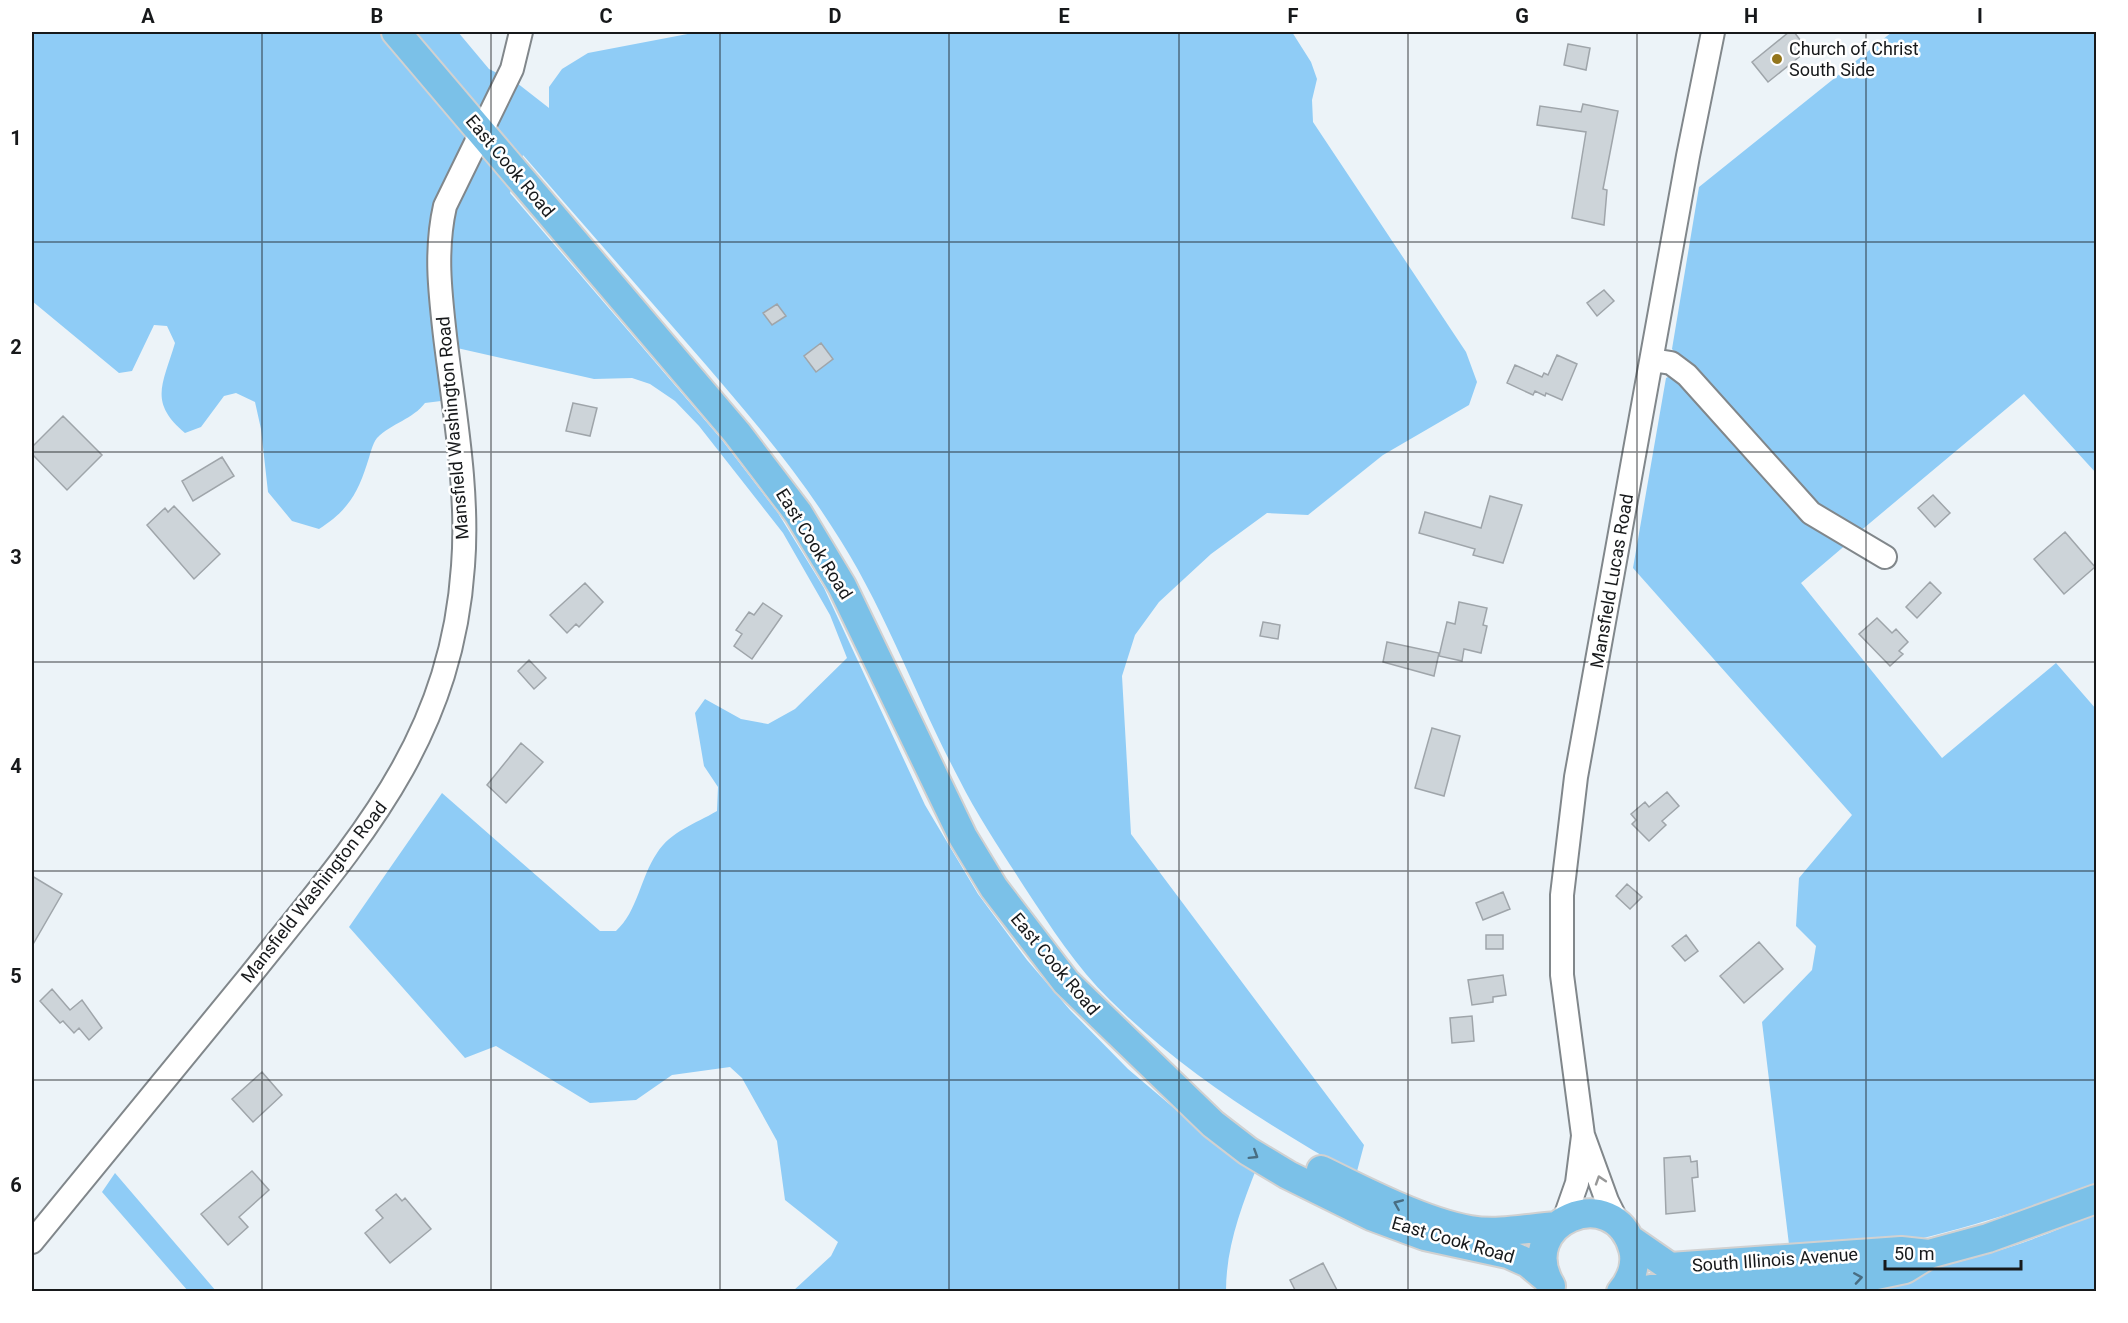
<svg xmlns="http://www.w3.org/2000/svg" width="2128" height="1323" viewBox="0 0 2128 1323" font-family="Roboto,sans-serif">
	<rect width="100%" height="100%" fill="#ecf3f8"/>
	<path fill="#8fccf6" d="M32,32h349l53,62 -23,-62h47l31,37 28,14 32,25v-21l13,-18 26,-16 110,-21h594l19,30 6,17 -5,21 1,22 153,230 11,30 -8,23 -86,50 -75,60 -41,-2 -56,41 -52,48 -24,33 -13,41 9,158 233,311 -8,30c-89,-50 -173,-103 -246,-175 -34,-33 -59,-73 -85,-112 -23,-36 -47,-71 -66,-109 -44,-83 -75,-174 -127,-252 -42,-66 -94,-125 -146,-185 -54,-62 -109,-125 -163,-187l-13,38 212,247 56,73 46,75 101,217 53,89 49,66 43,50 58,59 67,57 62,41c-16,41 -31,80 -31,124h-433l38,-35 7,-14 -53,-42 -8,-59 -35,-63 -12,-11 -58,8 -36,25 -46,3 -94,-57 -31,12 -116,-131 93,-134 158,138h16c22,-20 24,-53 41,-78 14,-22 38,-29 60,-42l1,-24 -14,-21 -9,-53 10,-14 36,20 27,5 27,-15 52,-51 -17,-43 -47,-82 -84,-107 -24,-25 -25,-17 -18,-6 -38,1 -137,-31 -19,4 3,49 -16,2c-12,16 -33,20 -48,35 -5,6 -7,18 -10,26 -10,31 -20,47 -48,65l-27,-8 -24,-29 -7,-63 -6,-27 -19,-9 -12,3 -23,31 -16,6c-37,-31 -22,-49 -10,-90l-8,-17 -13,-1 -22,46 -13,2 -87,-72z
		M1892,32h204v441l-72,-79 -166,139 -45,-28 -141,-156 27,-162z
		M1674,374l174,169 -47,40 141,175 114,-95 40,46v474c-99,38 -199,67 -305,78l-29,-239 50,-52 4,-24 -20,-20 3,-48 53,-63 -219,-247 33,-190z
		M115,1173l101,118h-28l-86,-99z
		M2096,1213v75l-4,3 -294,1c107,-15 199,-33 298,-79z"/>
	<path fill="#cdd4d9" stroke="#9fa5aa" stroke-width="1.5" d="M1789,32h5l14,18 -40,32 -16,-20z
		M1568,44l22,4 -4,22 -22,-5z
		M1583,104l35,7 -15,78 4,1 -3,35 -32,-7 14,-86 -49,-7 3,-19 41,6z
		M1604,290l10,11 -17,15 -10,-13z
		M777,304l9,12 -14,9 -9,-12z
		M821,343l12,16 -17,13 -12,-16z
		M1557,355l20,9 -15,36 -16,-7 -1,3 -10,-5 -2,4 -26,-12 8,-18 27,12 2,-4 4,2z
		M573,403l24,5 -7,28 -24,-5z
		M63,416l39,39 -35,35 -35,-36v-7z
		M222,457l12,19 -41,25 -11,-20z
		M1933,495l17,18 -15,14 -17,-19z
		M1490,496l32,9 -19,58 -30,-8 2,-6 -56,-16 6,-21 56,16z
		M174,506l46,48 -26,25 -47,-54 18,-17 3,4z
		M2065,532l30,35 -31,27 -30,-35z
		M1930,582l11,11 -24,25 -11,-11z
		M585,583l18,19 -24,25 -3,-3 -9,9 -17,-18z
		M1459,602l28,6 -4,17 4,1 -6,27 -17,-4 -2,12 -23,-5 8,-34 8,2z
		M763,603l19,13 -30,43 -18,-13 8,-12 -6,-4 13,-18 5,3z
		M1877,618l15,15 4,-4 12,13 -9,9 4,3 -13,12 -31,-32z
		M1263,622l17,3 -2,14 -18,-3z
		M1387,642l52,11 -5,23 -51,-14z
		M529,660l17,18 -12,11 -16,-18z
		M1432,728l28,8 -16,60 -29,-8z
		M521,743l22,19 -37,41 -19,-18z
		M1667,792l12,14 -17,15 4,4 -17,16 -17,-17 4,-4 -5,-6 14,-12 4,5z
		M32,876l30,18 -30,52z
		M1627,884l15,13 -12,12 -14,-13z
		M1503,892l7,17 -27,11 -7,-17z
		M1486,935h17v14h-17z
		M1686,935l12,16 -13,10 -13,-15z
		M1759,942l24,27 -39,34 -24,-27z
		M1503,975l3,20 -13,2v5l-21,3 -4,-25z
		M52,989l18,21 12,-10 20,28 -13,12 -10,-12 -5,5 -11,-12 -3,2 -20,-22z
		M1472,1016l2,25 -22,2 -2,-25z
		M262,1072l20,23 -29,27 -21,-23z
		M1690,1156l1,6 6,-1 1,16 -6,1 3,33 -29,3 -2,-56z
		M252,1171l17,19 -30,27 9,10 -20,18 -27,-31z
		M396,1194l6,7 3,-3 26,31 -41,34 -25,-30 18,-15 -7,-8z
		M1323,1263l15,29h-42l-6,-12z"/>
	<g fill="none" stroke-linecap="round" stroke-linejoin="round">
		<defs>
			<path id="minor" d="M1652,360l19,3 16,12 124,138 74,44
				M1564,1220l13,-37 6,-47
				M1619,1225l-12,-24 -24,-66 -21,-160v-80l14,-118 112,-621 25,-124
				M32,1242c72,-88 145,-176 217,-265 105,-132 202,-233 214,-411 6,-76 -9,-155 -18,-230 -5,-44 -10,-86 0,-130l67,-137 9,-37"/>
			<path id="major" d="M396,32l341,401 61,80 44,73 121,251 31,51 72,94 147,142 35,27 40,24 83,41 54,20 83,18 20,9 18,15
				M1321,1170c40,20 105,53 149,60 28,5 58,-2 86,-4
				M1631,1240l39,27 231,-16 28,3
				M1551,1286c-38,-64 63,-106 82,-37 4,15 -2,31 -12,43
				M1633,1292l48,-8 52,4 49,-2 75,-7 48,-10 24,-15 59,-16 108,-39"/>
		</defs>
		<use href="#minor" stroke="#81878b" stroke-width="26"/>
		<use href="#major" stroke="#d1d1d1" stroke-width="32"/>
		<use href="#minor" stroke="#fff" stroke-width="22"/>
		<use href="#major" stroke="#7bc1e8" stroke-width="28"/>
	</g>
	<defs><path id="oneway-chevron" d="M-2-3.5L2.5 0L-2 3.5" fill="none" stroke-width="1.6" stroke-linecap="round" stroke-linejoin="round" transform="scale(1.5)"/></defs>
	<g stroke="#496d82">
		<use href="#oneway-chevron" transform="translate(1254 1155) rotate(32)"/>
		<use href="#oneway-chevron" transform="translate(1398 1204) rotate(-157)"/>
		<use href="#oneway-chevron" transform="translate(1858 1278) rotate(-9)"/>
	</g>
	<use stroke="#979898" href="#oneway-chevron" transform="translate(1600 1180) rotate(-108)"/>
	<path fill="none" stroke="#17191b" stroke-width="1.5" stroke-opacity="0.55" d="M262,32v1260M491,32v1260M720,32v1260M949,32v1260M1179,32v1260M1408,32v1260M1637,32v1260M1866,32v1260M32,242h2064M32,452h2064M32,662h2064M32,871h2064M32,1080h2064"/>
	<circle fill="#93751c" stroke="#fff" stroke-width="2" cx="1777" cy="59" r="6"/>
	<g text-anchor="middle" stroke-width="5" stroke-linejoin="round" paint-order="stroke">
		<g font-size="18" fill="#17191b" stroke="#fff" text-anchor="start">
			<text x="1789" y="55">Church of Christ<tspan x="1789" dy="21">South Side</tspan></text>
		</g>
		<g font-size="18" fill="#17191b" stroke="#fff">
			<text transform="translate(510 166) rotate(50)" y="6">East Cook Road</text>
			<text transform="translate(453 428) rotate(-95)" y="6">Mansfield Washington Road</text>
			<text transform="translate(814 544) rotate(58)" y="6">East Cook Road</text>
			<text transform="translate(1612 581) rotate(-80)" y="6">Mansfield Lucas Road</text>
			<text transform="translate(314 892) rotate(-52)" y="6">Mansfield Washington Road</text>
			<text transform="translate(1055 964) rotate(50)" y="6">East Cook Road</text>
			<text transform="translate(1453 1240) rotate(16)" y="6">East Cook Road</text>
			<text transform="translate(1775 1260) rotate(-4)" y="6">South Illinois Avenue</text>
		</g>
	</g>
	<rect width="2128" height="1323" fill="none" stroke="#ffffff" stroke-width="66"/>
	<path d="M1885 1260v9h136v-9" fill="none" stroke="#17191b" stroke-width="3"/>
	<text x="1894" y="1260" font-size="18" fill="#17191b" stroke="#ffffff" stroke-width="4.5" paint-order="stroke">50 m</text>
	<rect x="33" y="33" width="2062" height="1257" fill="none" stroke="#17191b" stroke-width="2"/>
	<g font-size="20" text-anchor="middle" font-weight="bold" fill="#17191b">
		<text x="148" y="23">A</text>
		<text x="377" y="23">B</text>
		<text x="606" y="23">C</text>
		<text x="835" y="23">D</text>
		<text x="1064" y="23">E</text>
		<text x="1293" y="23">F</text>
		<text x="1522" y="23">G</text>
		<text x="1751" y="23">H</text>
		<text x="1980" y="23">I</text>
		<text x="16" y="145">1</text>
		<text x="16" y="354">2</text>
		<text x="16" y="564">3</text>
		<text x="16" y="773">4</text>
		<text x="16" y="983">5</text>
		<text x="16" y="1192">6</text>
	</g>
</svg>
